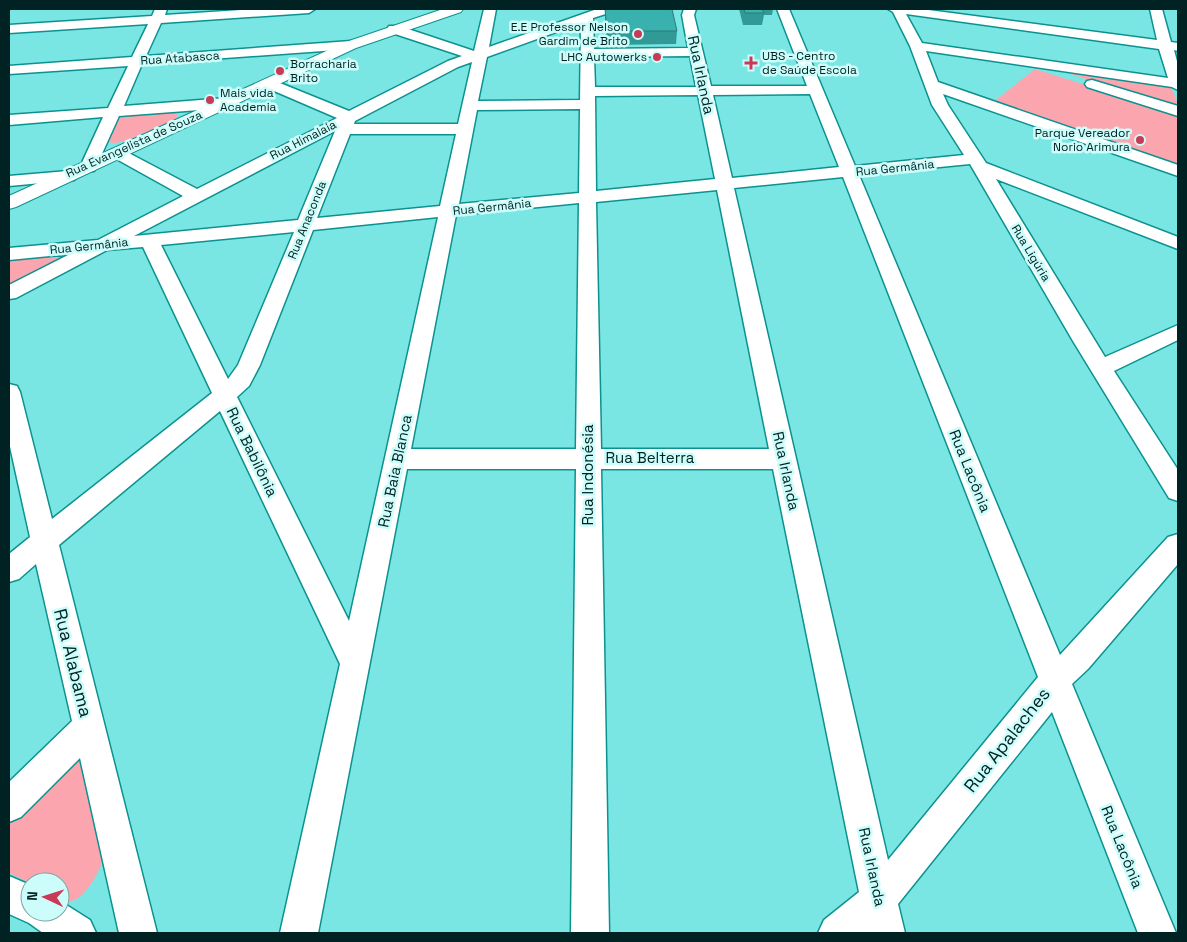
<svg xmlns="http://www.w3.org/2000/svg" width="1187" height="942" viewBox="0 0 1187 942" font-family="'Space Grotesk',sans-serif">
	<rect width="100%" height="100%" fill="#7ae6e3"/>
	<path fill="#fba6ae" d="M1035,69l143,45v53l-186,-64z
		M1073,72l98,14 7,19 -6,1 -99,-31 -3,-2z
		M175,111l3,5c-10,12 -51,28 -67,27l-4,-4 11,-23 5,-2z
		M64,253l5,1 -3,5 -57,30v-31z
		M79,756l3,3 21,100c-4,14 -23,52 -43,41v-18l-30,1 -21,-10v-51l59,-62z"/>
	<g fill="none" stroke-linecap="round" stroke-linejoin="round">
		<defs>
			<path id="minor" d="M155,9h12l-2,6 91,-6h59l-6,4 -148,10 -15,33 205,-15 7,4 -7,4 -209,15 -18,42 102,-8 5,2 3,3 -3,3 -5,2 -107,8 -23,51 -2,4h-12l-2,-4 23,-50 -94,8v-10l99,-7 20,-42 -119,8v-8l123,-9 16,-33 -139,9v-8l143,-9z
				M484,9h12l-7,38 108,-38h17l-2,3 -19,6 1,31 94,-1 -6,-33 2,-6h12l-2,6 17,71h96l-30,-77h12l66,157 109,-11 -32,-50 -22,-59 -17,-34 -5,-3h33l236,31 -7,-31h12l9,33 7,1v8l-4,-1 4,15v25l-6,-3 -246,-36 12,31 240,83v11l-235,-82 5,11 38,58 192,74v12l-182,-70 109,178 73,-32v15l-64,31 64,99v31l-9,-3 -96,-157 -103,-177 -111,11 201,480 108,-118 10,-3v30l-90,105 -16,15 104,249h-38l-86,-221 -154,192 7,29h-87l6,-13 35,-28 -86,-423h-172l8,464h-38l5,-464h-169l-89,464h-38l60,-269 -120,-253 -161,134 98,388h-38l-39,-175 -59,59 -12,5v-40l63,-61 -36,-157 -17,15 -10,3v-28l21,-17 -21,-95v-58l8,2 3,6 32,127 160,-126 -69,-146 -36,3 -91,48 -7,1v-14l61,-31 -61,6v-12l89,-8 85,-44 -72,-40 -2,-3 2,-3h12l74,39 140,-71 -72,-31 -2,-3 2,-3h10l74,30 99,-50 14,-5 -73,-24 -2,-3 2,-3h10l75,25zM906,14l253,35 9,29 -246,-35zM581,23l-1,77 -102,1 9,-44zM690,56l6,31h-101l-1,-30zM472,62l-14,62h-104l1,-3 103,-54zM810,94l29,73 -107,11 -19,-83zM698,95l17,84 -119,12 -1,-95zM580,109l-1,84 -120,11 18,-94zM335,131l-37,89 -164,16zM350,134h106l-16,72 -123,12zM843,177l195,500 -150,183 -154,-672zM717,190l52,259h-168l-5,-247zM579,203l-3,246h-165l45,-234zM438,217l-89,404 -112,-224 12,-11 11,-21 53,-135zM294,232l-56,133 -10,14 -67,-134z
				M1092,80l86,26v10l-91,-29 -2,-3 2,-3z
				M68,171l6,1 3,4 -3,4 -65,6v-10z
				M9,876l21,9v27h30v-11l30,19 6,13h-53l-14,-10 -20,-9z"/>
			<path id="major" d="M443,9h20l-2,3 -105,36 -340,159 -7,2v-13l337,-154z"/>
		</defs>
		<use href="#minor" stroke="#0b9290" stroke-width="3"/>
		<use href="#major" stroke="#0b9290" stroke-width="2"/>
		<use href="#minor" fill="#fff" fill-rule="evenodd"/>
		<use href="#major" fill="#fff" fill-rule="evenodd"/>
	</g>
	<path fill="#319996" d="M605,9l72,22 -1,13 -69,1 -2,-25z
		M739,9h34l-1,6h-8l-2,10h-19z"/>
	<path fill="#39b2af" stroke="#287d7a" d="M605,9h67l5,22h-70z
		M744,9h18l2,4h-19z"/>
	<g fill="#ca3a57" stroke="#ccfdfb" stroke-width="2">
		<circle cx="638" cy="34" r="5"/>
		<circle cx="657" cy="57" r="5"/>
		<path d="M748.5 55.5h5v5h5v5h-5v5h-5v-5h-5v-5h5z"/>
		<circle cx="280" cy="71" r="5"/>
		<circle cx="210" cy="100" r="5"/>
		<circle cx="1140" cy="140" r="5"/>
	</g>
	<g text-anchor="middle" stroke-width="5" stroke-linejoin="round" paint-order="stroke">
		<g font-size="12" fill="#022" stroke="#ccfdfb" text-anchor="end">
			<text x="628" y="31">E.E Professor Nelson<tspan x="628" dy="14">Gardim de Brito</tspan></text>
			<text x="762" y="60" text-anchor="start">UBS - Centro<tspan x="762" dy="14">de Saúde Escola</tspan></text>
			<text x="647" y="61">LHC Autowerks</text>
			<text x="290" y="68" text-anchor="start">Borracharia<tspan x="290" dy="14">Brito</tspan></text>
			<text x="220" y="97" text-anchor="start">Mais vida<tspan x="220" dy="14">Academia</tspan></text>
			<text x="1130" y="137">Parque Vereador<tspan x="1130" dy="14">Norio Arimura</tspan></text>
		</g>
		<g font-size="12" fill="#022" stroke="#ccfdfb">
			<text transform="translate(180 58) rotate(-4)" y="4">Rua Atabasca</text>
			<text transform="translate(303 140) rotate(-27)" y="4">Rua Himalaia</text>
			<text transform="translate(134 144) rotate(-24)" y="4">Rua Evangelista de Souza</text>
			<text transform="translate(895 168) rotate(-6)" y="4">Rua Germânia</text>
			<text transform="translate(492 207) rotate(-6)" y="4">Rua Germânia</text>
			<text transform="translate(307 220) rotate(-68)" y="4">Rua Anaconda</text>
			<text transform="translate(89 246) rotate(-6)" y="4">Rua Germânia</text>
			<text transform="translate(1031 253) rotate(59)" y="4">Rua Ligúria</text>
		</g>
		<g font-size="15" fill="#022" stroke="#ccfdfb">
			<text transform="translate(701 75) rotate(78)" y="5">Rua Irlanda</text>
			<text transform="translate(252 452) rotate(64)" y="5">Rua Babilônia</text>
			<text x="650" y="463">Rua Belterra</text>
			<text transform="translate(395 471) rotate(-78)" y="5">Rua Baia Blanca</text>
			<text transform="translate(786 471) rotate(78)" y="5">Rua Irlanda</text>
			<text transform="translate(970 471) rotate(68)" y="5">Rua Lacônia</text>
			<text transform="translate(588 475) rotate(-90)" y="5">Rua Indonésia</text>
			<text transform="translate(1122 847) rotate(68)" y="5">Rua Lacônia</text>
			<text transform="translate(872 867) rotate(78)" y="5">Rua Irlanda</text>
		</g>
		<g font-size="18" fill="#022" stroke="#ccfdfb">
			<text transform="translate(73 663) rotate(76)" y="6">Rua Alabama</text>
			<text transform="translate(1007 740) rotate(-52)" y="6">Rua Apalaches</text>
		</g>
	</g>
	<rect width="1187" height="942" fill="none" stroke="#002222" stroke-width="20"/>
	<g transform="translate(45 897) rotate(274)"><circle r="24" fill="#ccfdfb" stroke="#7aa5a4"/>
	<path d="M0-4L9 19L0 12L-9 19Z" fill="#ca3a57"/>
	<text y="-8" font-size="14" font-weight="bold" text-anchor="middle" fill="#002222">N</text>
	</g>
</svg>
